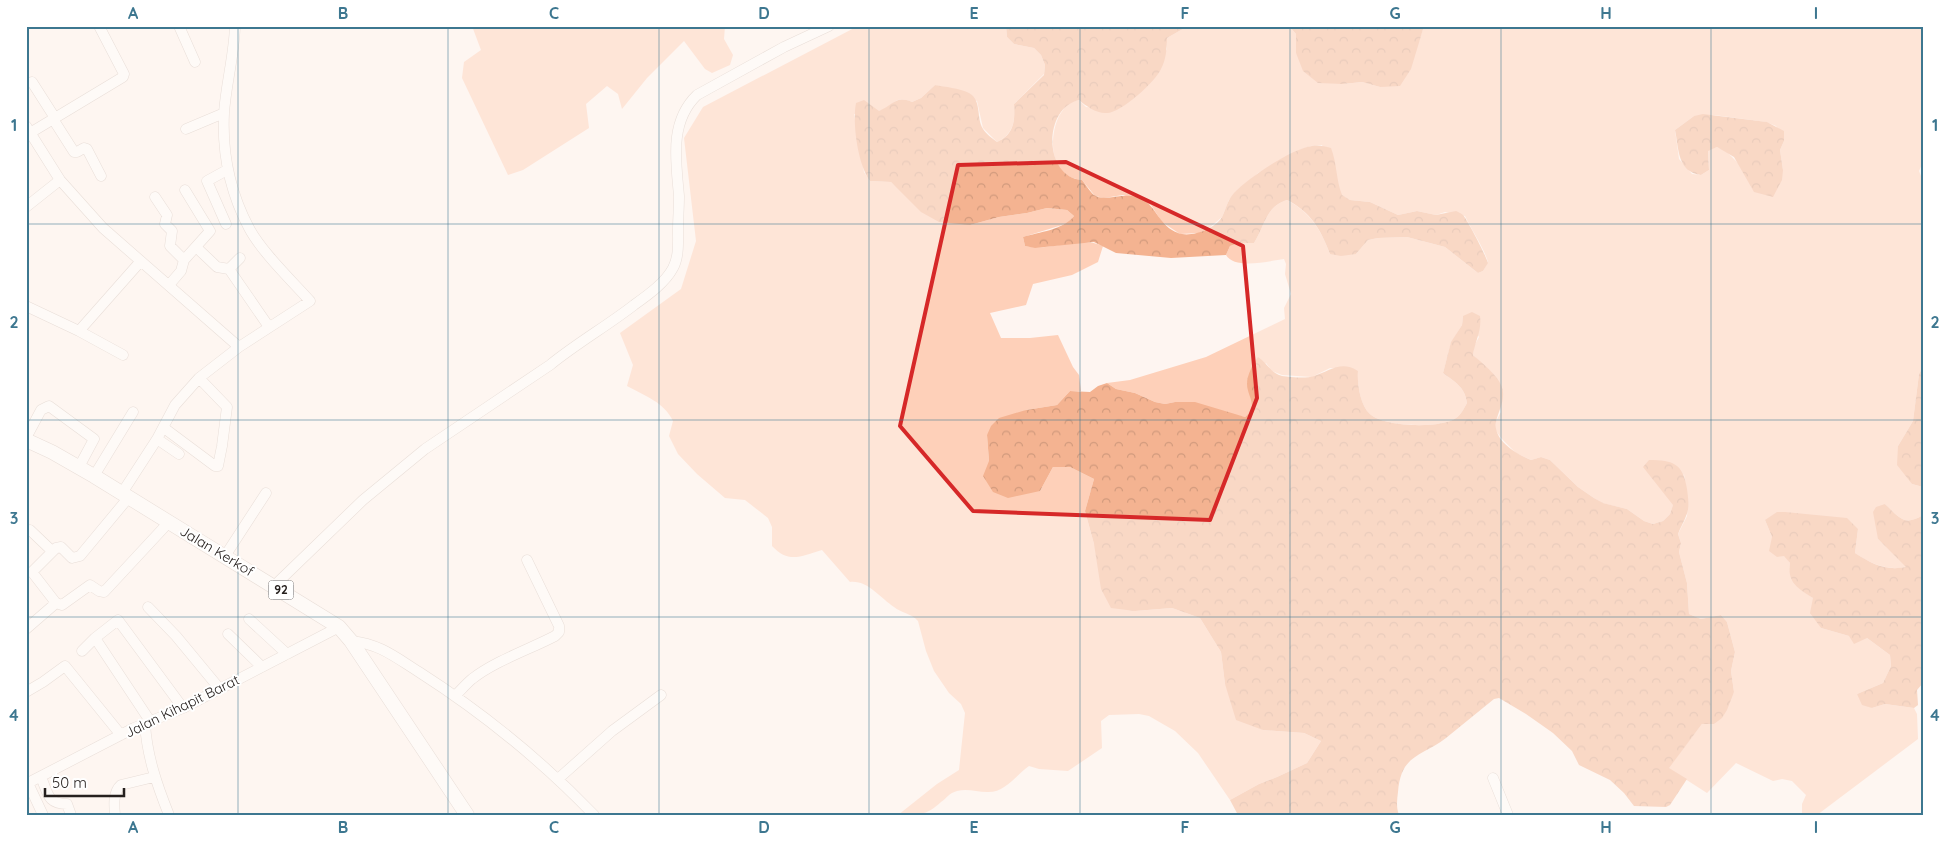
<svg xmlns="http://www.w3.org/2000/svg" width="1949" height="841" viewBox="0 0 1949 841" font-family="Quicksand,sans-serif">
	<defs>
		<pattern id="forest-crowns" width="20" height="18" patternUnits="userSpaceOnUse" patternTransform="scale(1.25)"><rect width="20" height="18" fill="#f4b391"/><path d="M2 6a3 3 0 1 1 6 0M12 15a3 3 0 1 1 6 0" fill="none" stroke="#d19a7d"/></pattern>
	</defs>
	<rect width="100%" height="100%" fill="#fef5f1"/>
	<path fill="#fed0b9" fill-rule="evenodd" d="M472,26h253l-1,13 9,16 -3,10 -18,8 -7,-4 -21,-28 -37,37 -25,31 -4,-15 -11,-8 -21,18 3,24 -66,42 -15,5 -46,-97 2,-16 17,-12z
		M858,26h148l1,11 7,7 20,4 7,7 4,10 -1,9 -30,30c1,18 0,29 -17,38l-14,-14 -6,-27 -42,-16 -14,13 -9,4c-19,-8 -17,5 -33,9 -8,2 -17,2 -25,3l10,58 6,9 21,1 15,13 64,30 29,-8 28,-4 20,-5 20,2 7,6 -6,7 -9,3 -36,11 2,9c26,6 54,-11 78,0l-5,16 -26,13 -39,9 -7,21 -36,8 11,25h29l28,-3 15,32 6,8 2,16h-11l-13,14 -31,5 -39,25 2,26 51,30 13,-24h17l24,12 -9,32 9,33 41,67 37,-3 28,10 21,34 4,32 38,46 41,3 17,8 -14,22 -30,14 -18,7 -29,16 -32,-47 -23,-22 -26,-15 -10,-2 -30,1 -8,6 1,27 -34,23 -29,-2 -10,-3c-13,9 -24,27 -42,26 -10,0 -20,-4 -30,-1 -8,2 -10,7 -16,11 -15,14 -23,13 -43,13l39,-31 22,-14 6,-57 -4,-9 -12,-11 -15,-22 -8,-20 -8,-30c-7,-8 -17,-8 -24,-14 -14,-9 -26,-27 -44,-25l-28,-32c-21,6 -33,14 -50,-4v-19l-4,-9 -23,-18 -20,-2 -28,-24 -19,-20 -9,-18 4,-15c-9,-19 -28,-25 -46,-35l6,-21 -13,-32 61,-44 15,-48 -12,-103 19,-31z
		M1188,26h101l7,8v19l47,31 19,-2 18,5 39,-46 5,-15h499v136l-4,9 4,10v186l-4,7 -6,47 -15,25 14,38 11,3v28c-19,12 -24,2 -38,-11l-7,35 29,28c-19,4 -36,-3 -52,-14l3,-24 -93,-9 7,17 18,26c-2,19 9,25 23,35l8,30 28,8 18,2 23,17 1,11 -8,17 -26,11 15,14 13,-4 29,4 3,6 1,25 -101,76h-15v-11l4,-9 -14,-14 -10,-2 -9,2 -37,-18 -29,30 -39,-25 34,-44h12l20,-32 -3,-21 4,-19 -8,-30 -6,-7 -20,4 -12,-5 -2,-31 -8,-31 2,-9 -3,-9 9,-18 1,-11 -4,-31 -14,40 -7,7 -10,3 -9,-3 -17,-12 -25,-6 -8,-5 -16,-11 -28,-27 -9,-3 -10,3 -15,-7 -14,-14 -6,-8v-10l5,-9 -6,-36 -22,-21 1,-9 5,-9 -16,-21 -1,9 -11,18 -8,30c12,9 22,14 24,30 -3,5 -6,12 -11,15 -15,11 -73,9 -86,-4 -10,-9 -13,-30 -12,-43l-28,-3 -18,9 -30,-2 -10,-4 -6,-8 -19,20 6,18 -1,11 -7,5 -70,-15 -10,2 -10,-2 -20,-9 -19,-4 -9,-6 23,-3 76,-23 79,-38 -1,-11 7,-14 -6,-20 1,-10 -2,-5c-16,2 -49,11 -58,-4l4,-9 9,-3h15c11,-17 11,-36 33,-43 24,13 34,30 43,54h26l12,-14 10,-2 29,-1 38,10 33,26 5,-2 5,-9c-5,-16 -16,-31 -23,-46l-20,-4 -9,3 -19,-4 -19,4 -28,-13 -20,-2 -9,-5 -19,-50 -11,1 -9,3 -44,24 -29,27 -7,17 -14,12 -9,4 -19,1 -18,-12 -11,-17 -28,-10 -19,3 -9,-2 -13,-16c-32,-3 -34,-40 -23,-64 3,-4 5,-9 9,-12 3,-2 7,-3 11,-4l7,7 30,3 32,-25 19,-36v-11zM1714,115l52,7 10,4 8,15 -4,9 3,20 -44,-6 -13,-13 -9,-4 -9,3 1,20 -8,5 -9,-1 -13,-15 -4,-29 19,-14z"/>
	<path fill="url(#forest-crowns)" d="M1006,26h182l-21,12c0,10 -1,22 -6,31 -5,12 -40,44 -54,44 -10,1 -21,-7 -28,-13 -36,8 -36,77 3,80 4,5 8,12 12,15 11,8 32,-5 48,4 15,8 17,27 36,34 13,5 37,-4 44,-16 4,-8 5,-16 12,-24 14,-15 57,-44 78,-47 6,-1 12,0 19,2 6,15 5,32 11,47l8,5 20,2 28,13 19,-4 19,4 20,-4c2,1 5,2 7,4 4,4 23,41 25,48l-5,8 -5,2 -33,-26 -38,-10 -29,1 -10,2 -12,14 -15,2 -11,-2c-9,-24 -19,-42 -43,-54 -22,7 -22,26 -33,43h-15l-9,3 -4,9 -55,3 -55,-5 -22,-11 -59,6 -10,-2 -2,-9c16,-5 40,-7 51,-21l-7,-6 -20,-2 -20,5 -28,4 -29,8 -31,-3 -18,-10 -30,-30 -21,-1c-12,-16 -18,-58 -14,-78l8,-3 15,11c15,-6 16,-16 33,-9l9,-4 14,-13c10,2 24,3 34,8 13,7 7,25 14,36 3,5 9,9 14,13 17,-8 18,-20 17,-38l30,-29 1,-10 -4,-10 -7,-7 -20,-4 -7,-7z
		M1289,26h135l-13,43 -11,17 -20,1 -18,-5 -19,2 -25,-1 -15,-12 -7,-18v-19z
		M1703,114l64,8 17,9v10l-4,9 3,20 -1,10 -9,17 -19,-5 -20,-35 -17,-10 -9,4 1,19 -8,5c-24,-3 -22,-26 -26,-45l19,-14z
		M1472,312l8,4c2,15 -5,25 -7,39 10,9 29,23 30,37 1,11 -5,20 -7,30 -3,19 21,32 35,38l10,-3 9,3 28,27 16,11 9,5 24,6 17,12 9,3 10,-3 7,-7 3,-9 -30,-38 6,-7c25,0 34,4 38,29 1,8 3,19 -1,27 -2,6 -6,12 -8,18l3,9 -2,9 8,31 2,31 12,5 20,-4 6,7 8,30 -4,19 3,21 -7,18 -5,8 -8,6h-12l-33,44 18,11 -17,26 -4,2 -32,-1 -10,-13 -14,-13 -31,-15 -7,-14 -19,-18 -27,-19 -27,-16 -5,1c-16,13 -32,26 -48,39 -25,19 -45,16 -48,54 -1,8 -2,15 1,23h-161l-8,-15 29,-16 18,-7 30,-14 14,-22 -17,-8 -41,-3 -27,-10 -11,-36 -4,-32 -21,-34 -28,-10 -37,3 -24,-3 -10,-19 -7,-45 -9,-33 9,-32 -24,-12h-17l-13,24 -32,7 -15,-6 -10,-16 6,-15 -2,-26 4,-9 8,-8 27,-8 31,-5 13,-14 20,1 8,-6 9,-3 9,6 19,4 20,9 10,2 10,-2h20l50,15 7,-6c1,-12 -5,-18 -5,-27 0,-9 6,-20 11,-27 9,6 13,16 24,19 8,1 24,3 32,0 16,-5 27,-16 44,-5 -1,12 2,34 12,43 13,13 71,15 86,4 5,-3 8,-10 11,-15 -2,-16 -12,-21 -24,-30l8,-31 11,-17 1,-9z
		M1923,367v120l-11,-3 -15,-19 1,-19 15,-25 6,-47z
		M1885,504c14,13 19,23 38,11v168l-6,7 1,15 -4,3 -29,-4 -13,4 -10,-3 -5,-11 26,-11 8,-17 -1,-11 -23,-17 -13,6 -5,-8 -28,-8 -11,-15 3,-15c-15,-10 -26,-15 -23,-35l-6,-7 -7,1 -8,-6 3,-14 -7,-17 12,-8h8l62,6 11,11 -3,24c17,11 31,18 51,14l-28,-28 -5,-27 3,-5z"/>
	<g fill="none" stroke-linecap="round" stroke-linejoin="round">
		<defs>
			<path id="minor" d="M179,26l16,36
				M32,82l23,36
				M53,119l21,33h3l7,-4 3,1 14,27
				M26,126l34,54 43,48 136,119
				M186,129l38,-16
				M30,133l93,-56 1,-3 -25,-48
				M155,197l12,18 -2,9 7,7 -2,15 14,14 -3,11 -12,14
				M26,207l34,-27
				M226,224l-19,-43 20,-11
				M196,247l21,20 12,2
				M240,258l-11,11 40,58
				M184,260l26,-29 -25,-41
				M26,306l53,25 61,-69
				M79,331l44,24
				M164,428l51,38h3l4,-20 5,-39 -28,-29
				M26,438l15,-28 8,-4 45,33 -15,28
				M157,439l22,15
				M94,476l39,-64
				M122,493l35,-54 18,-34 24,-27 40,-31 71,-46c-18,-20 -49,-50 -61,-73 -19,-36 -27,-75 -25,-115 2,-29 10,-57 11,-87
				M129,497l-49,59 -8,2 -11,-11 -5,1 -24,24 24,31 6,2 28,-20 9,6 5,1 65,-70
				M30,530l22,21
				M225,556l41,-63
				M274,586l89,-86 62,-51 125,-84c27,-22 57,-39 84,-60 14,-10 31,-22 39,-37 6,-11 5,-25 5,-37 0,-12 1,-23 1,-35 -3,-35 -10,-74 18,-101l87,-48 45,-21
				M148,607l28,29 43,52
				M249,619l38,35
				M26,629l30,-26
				M228,634l34,33
				M95,638l55,83
				M351,641c29,3 44,16 68,31 64,41 122,88 175,143
				M82,651l13,-13 23,-18 65,88
				M26,692l17,-10 22,-16 56,69
				M456,695c5,-5 10,-11 16,-16 23,-18 56,-29 83,-43l4,-4v-6l-32,-66
				M145,724c2,32 12,61 24,91
				M41,777c7,16 6,27 26,27l4,11
				M1493,778l15,37
				M558,779l54,-48 49,-36
				M28,783l15,32
				M26,784l108,-56 49,-20 156,-81
				M115,815c-1,-10 -2,-23 6,-30l33,-8"/>
			<path id="major" d="M26,440l26,12 42,24 245,151 12,14 116,174"/>
		</defs>
		<use href="#minor" stroke="#d0c2bb" stroke-width="11"/>
		<use href="#major" stroke="#d0c2bb" stroke-width="15"/>
		<use href="#minor" stroke="#fff" stroke-width="10"/>
		<use href="#major" stroke="#fff" stroke-width="14"/>
	</g>
	<path d="M0 0H1949V841H0ZM1066,162l177,84 14,152 -47,122 -237,-9 -73,-85 58,-261z" fill="#fef5f1" fill-opacity=".55" fill-rule="evenodd"/>
	<path fill="none" stroke="#d62828" stroke-width="4" stroke-linejoin="round" d="M1066,162l177,84 14,152 -47,122 -237,-9 -73,-85 58,-261z"/>
	<path fill="none" stroke="#3d7790" stroke-width="1" stroke-opacity="0.55" d="M238,26v789M448,26v789M659,26v789M869,26v789M1080,26v789M1290,26v789M1501,26v789M1711,26v789M26,224h1897M26,420h1897M26,617h1897"/>
	<g text-anchor="middle" stroke-width="4" stroke-linejoin="round" paint-order="stroke">
		<rect fill="#fff" stroke="#676362" stroke-width="1" x="268.5" y="580.5" width="25" height="19" rx="4"/>
		<g font-size="12" font-weight="bold" fill="#26201e">
			<text x="281" y="594">92</text>
		</g>
		<g font-size="14" fill="#26201e" stroke="#fff">
			<text transform="translate(217 551) rotate(31)" y="5">Jalan Kerkof</text>
			<text transform="translate(182 706) rotate(-26)" y="5">Jalan Kihapit Barat</text>
		</g>
	</g>
	<rect width="1949" height="841" fill="none" stroke="#ffffff" stroke-width="55"/>
	<path d="M45 788v8h79v-8" fill="none" stroke="#26201e" stroke-width="2.5"/>
	<text x="52" y="788" font-size="15" fill="#26201e" stroke="#ffffff" stroke-width="4" paint-order="stroke">50 m</text>
	<rect x="28" y="28" width="1894" height="786" fill="none" stroke="#3d7790" stroke-width="2"/>
	<g font-size="16" text-anchor="middle" font-weight="bold" fill="#3d7790">
		<text x="133" y="19">A</text>
		<text x="343" y="19">B</text>
		<text x="554" y="19">C</text>
		<text x="764" y="19">D</text>
		<text x="974" y="19">E</text>
		<text x="1185" y="19">F</text>
		<text x="1395" y="19">G</text>
		<text x="1606" y="19">H</text>
		<text x="1816" y="19">I</text>
		<text x="14" y="131">1</text>
		<text x="1935" y="131">1</text>
		<text x="14" y="328">2</text>
		<text x="1935" y="328">2</text>
		<text x="14" y="524">3</text>
		<text x="1935" y="524">3</text>
		<text x="14" y="721">4</text>
		<text x="1935" y="721">4</text>
		<text x="133" y="833">A</text>
		<text x="343" y="833">B</text>
		<text x="554" y="833">C</text>
		<text x="764" y="833">D</text>
		<text x="974" y="833">E</text>
		<text x="1185" y="833">F</text>
		<text x="1395" y="833">G</text>
		<text x="1606" y="833">H</text>
		<text x="1816" y="833">I</text>
	</g>
</svg>
